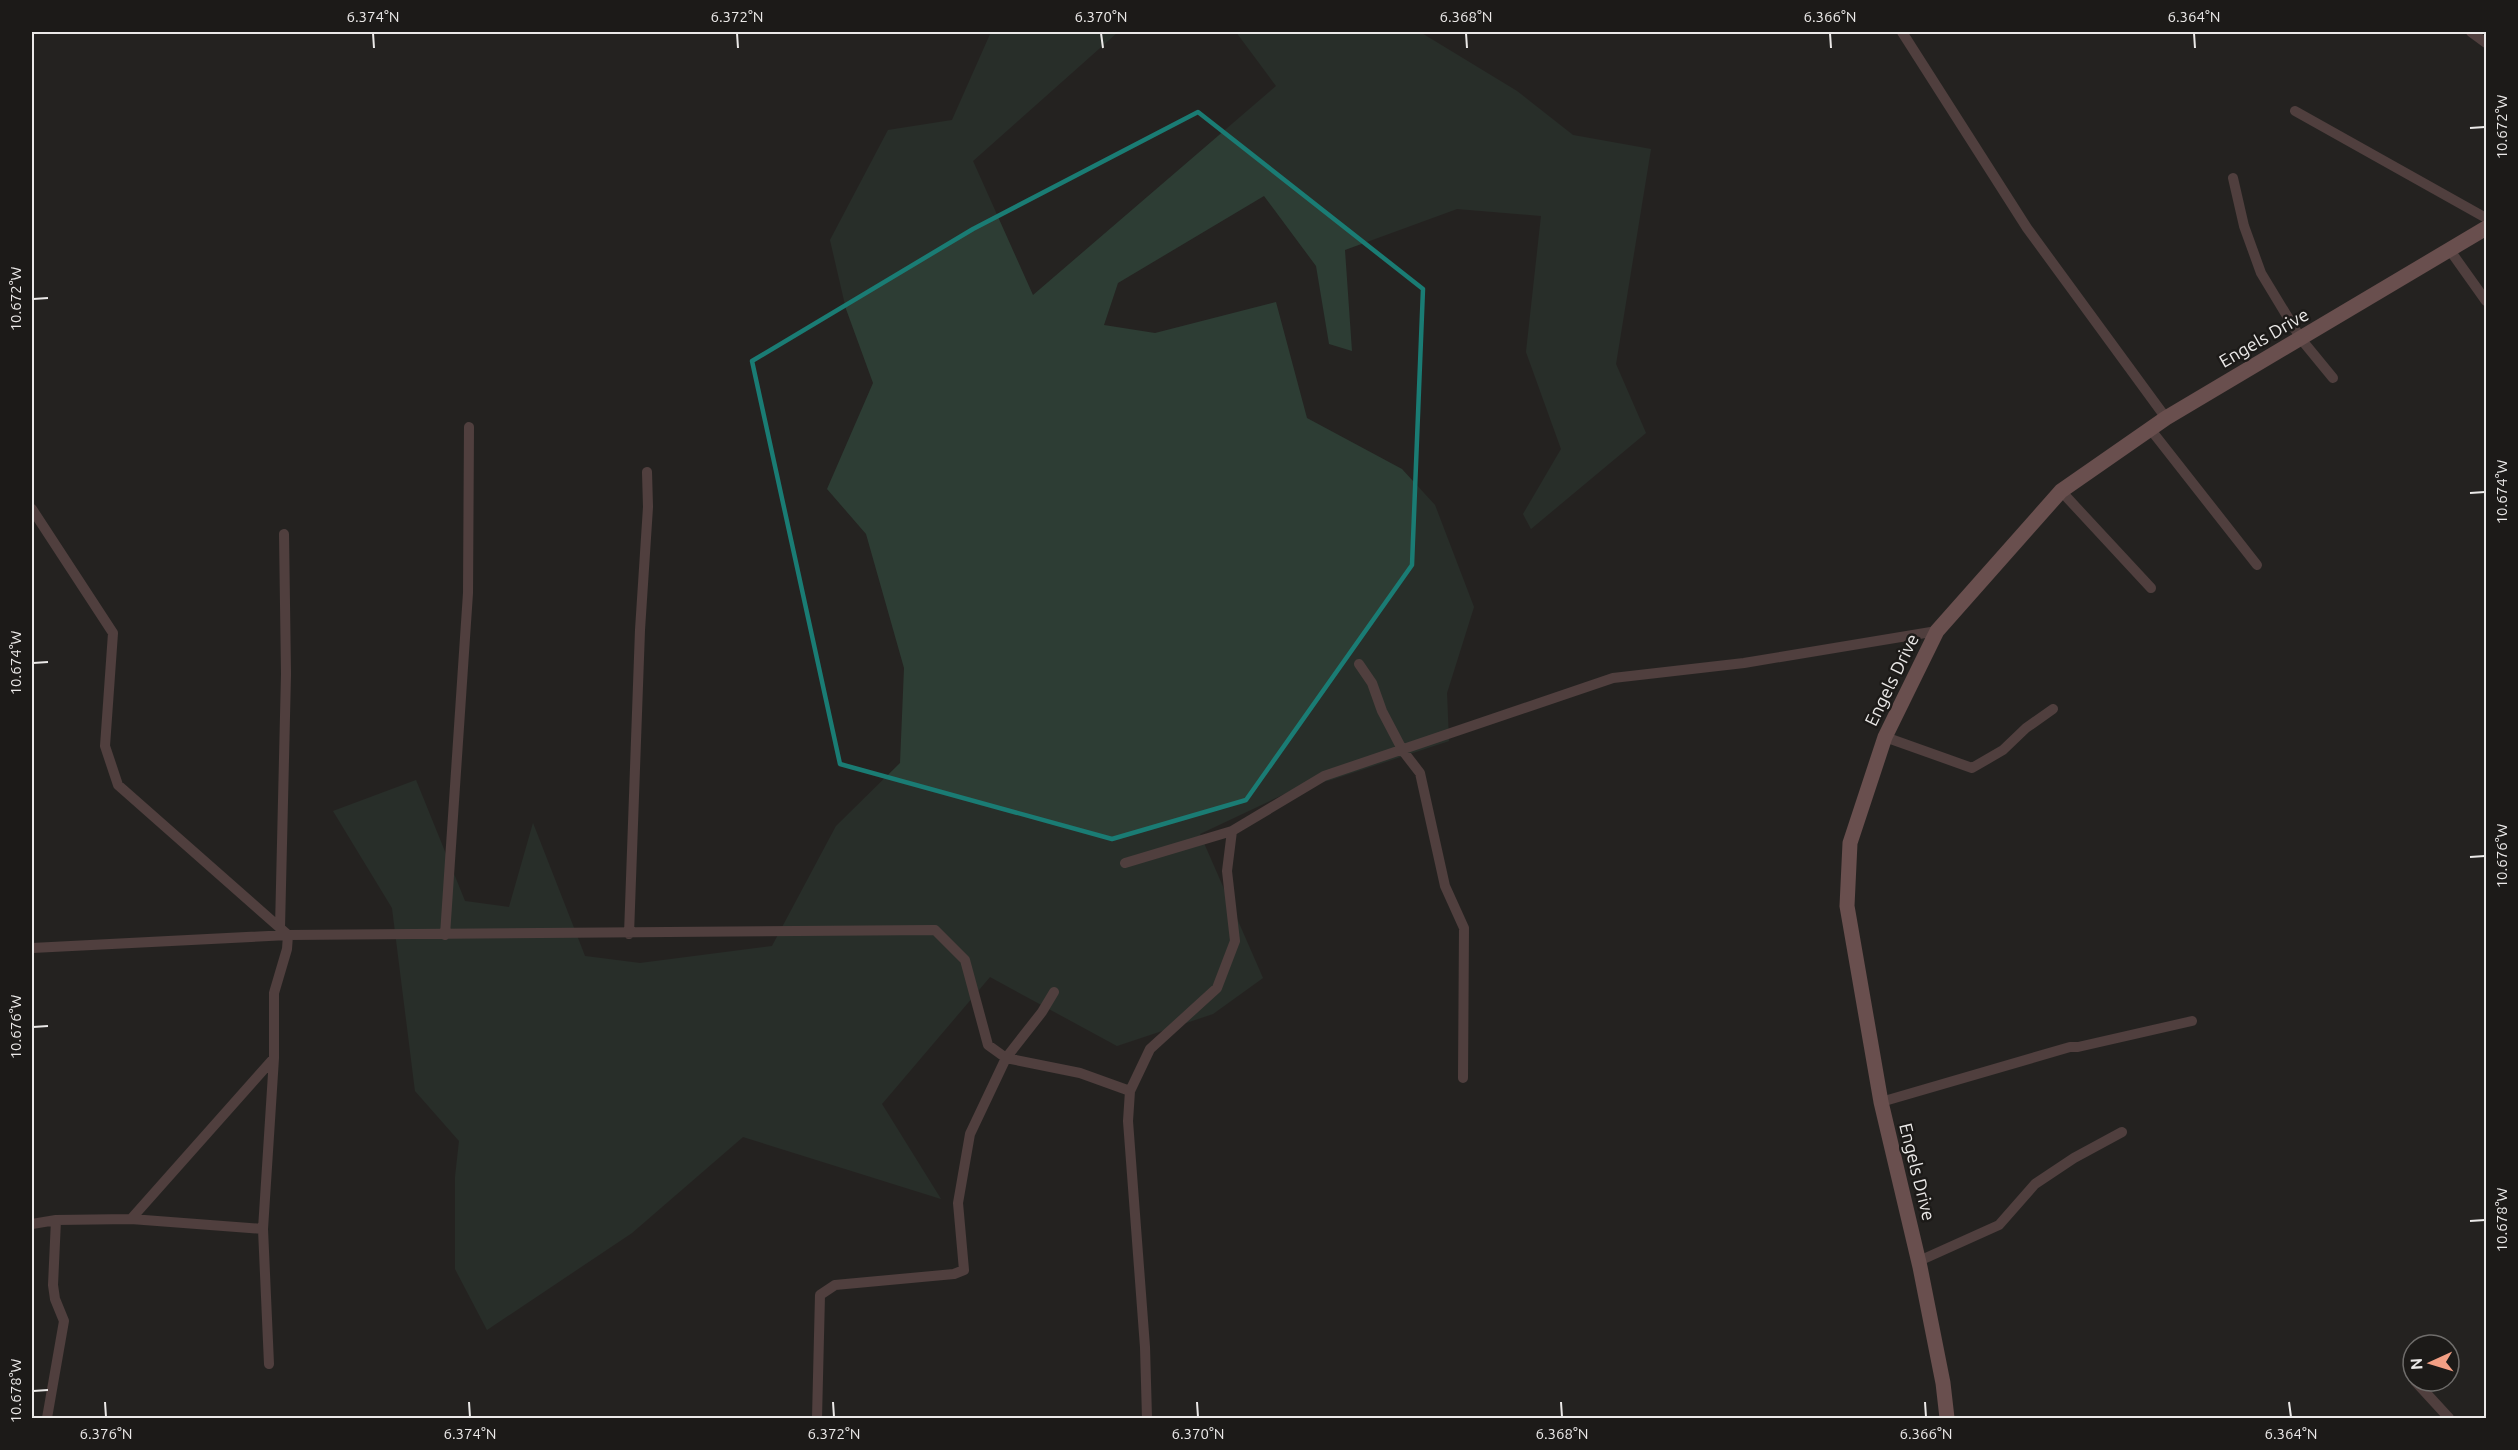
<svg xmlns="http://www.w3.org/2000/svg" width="2518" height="1450" viewBox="0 0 2518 1450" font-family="Ubuntu,sans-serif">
	<rect width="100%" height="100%" fill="#252321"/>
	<path fill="#2d3d34" d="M991,32h127l-145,129 60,134 243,-209 -40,-54h184l97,59 56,44 78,14 -35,215 30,69 -115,96 -8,-15 38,-65 -35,-97 15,-136 -84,-7 -112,41 7,101 -23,-7 -13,-78 -52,-70 -146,87 -14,42 51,8 121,-31 31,116 95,51 33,36 39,102 -27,86 2,48 -118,39 -36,9 -95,45 63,144 -50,36 -96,32 -127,-69 -108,127 59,95 -198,-62 -111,96 -145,97 -32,-61v-92l4,-36 -44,-50 -23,-183 -59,-97 83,-31 49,121 44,6 24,-84 52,133 55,7 132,-17 64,-120 64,-63 4,-95 -38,-134 -39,-45 46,-106 -27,-74 -16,-69 58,-110 64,-10z"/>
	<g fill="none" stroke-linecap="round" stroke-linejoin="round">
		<path stroke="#856262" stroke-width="10" d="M1902,32l125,196 139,190
			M2471,32l15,11
			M2295,111l191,107
			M2233,178l11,48 17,47 40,66 32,39
			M2449,249l37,52
			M2151,430l106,135
			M2061,491l90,97
			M32,509l81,124 -8,113 13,39 170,150
			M1359,664l13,19 10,28 21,40 17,22 25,113 19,42 -1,150
			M1885,737l87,31 31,-18 23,-22 27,-19
			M1125,863l107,-32
			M280,928l6,-254 -2,-140
			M629,934l11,-304 8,-123 -1,-35
			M445,935l23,-342 1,-166
			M32,948l256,-13 647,-5 30,30 23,85 18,13 74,15 50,18 -2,30 17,226 2,71
			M1130,1091l20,-42 67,-61 18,-47 -8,-70 5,-40 92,-55 289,-98 131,-15 193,-32
			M1881,1102l189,-55h8l114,-26
			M131,1219l132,10
			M32,1224l24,-4 75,-1 143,-161
			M1919,1261l80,-36 36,-41 39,-26 48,-26
			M269,1364l-6,-135 11,-171v-65l13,-44 1,-14
			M2415,1381l34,37
			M47,1418l17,-97 -9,-22 -2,-14 3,-65
			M817,1418l3,-123 15,-10 119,-11 10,-4 -6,-67 12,-69 36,-76 36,-46 12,-20"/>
		<path stroke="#bc8585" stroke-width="15" d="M1947,1418l-4,-35 -23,-116 -39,-165 -34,-196 3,-63 35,-106 52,-106 124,-140 105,-73 320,-190"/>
	</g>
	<path d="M0 0H2518V1450H0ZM1198,112l225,177 -11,276 -166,235 -134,39 -272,-75 -88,-403 221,-132z" fill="#252321" fill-opacity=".55" fill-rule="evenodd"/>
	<path fill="none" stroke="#1a7c74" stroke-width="4.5" stroke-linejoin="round" d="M1198,112l225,177 -11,276 -166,235 -134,39 -272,-75 -88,-403 221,-132z"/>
	<path fill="none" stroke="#ebe9e8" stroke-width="2" d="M373,33l1,15M737,33l1,15M1101,33l2,15M1466,33l1,15M1830,33l1,15M2194,33l1,15M2470,128l15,-1M33,299l15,-1M2470,493l15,-1M33,663l15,-1M2470,857l15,-1M33,1027l15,-1M2470,1221l15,-1M33,1391l15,-1M105,1402l1,15M469,1402l1,15M833,1402l1,15M1197,1402l1,15M1561,1402l1,15M1925,1402l1,15M2289,1402l2,15"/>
	<g text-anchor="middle" stroke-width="5" stroke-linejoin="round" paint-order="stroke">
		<g font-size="18" fill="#ebe9e8" stroke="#1c1a18">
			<text transform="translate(2264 338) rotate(-30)" y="6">Engels Drive</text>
			<text transform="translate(1892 680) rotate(-64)" y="6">Engels Drive</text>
			<text transform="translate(1917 1172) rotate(76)" y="6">Engels Drive</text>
		</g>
	</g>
	<rect width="2518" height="1450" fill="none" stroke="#1c1a18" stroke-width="66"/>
	<g transform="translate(2431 1363) rotate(266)"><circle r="28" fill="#1c1a18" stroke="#6f6d6b" stroke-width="1.5"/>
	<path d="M0-4.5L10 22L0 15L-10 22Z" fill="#f39f84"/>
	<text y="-9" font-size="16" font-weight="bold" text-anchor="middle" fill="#ebe9e8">N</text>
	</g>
	<rect x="33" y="33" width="2452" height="1384" fill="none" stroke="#ebe9e8" stroke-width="2"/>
	<g font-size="15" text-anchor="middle" fill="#ebe9e8">
		<text x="373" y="22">6.374°N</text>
		<text x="737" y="22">6.372°N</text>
		<text x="1101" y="22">6.370°N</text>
		<text x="1466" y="22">6.368°N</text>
		<text x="1830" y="22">6.366°N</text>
		<text x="2194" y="22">6.364°N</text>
		<text transform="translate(2502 127) rotate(-90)" y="5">10.672°W</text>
		<text transform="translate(16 299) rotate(-90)" y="5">10.672°W</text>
		<text transform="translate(2502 492) rotate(-90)" y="5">10.674°W</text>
		<text transform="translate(16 663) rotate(-90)" y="5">10.674°W</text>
		<text transform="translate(2502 856) rotate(-90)" y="5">10.676°W</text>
		<text transform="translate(16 1027) rotate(-90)" y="5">10.676°W</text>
		<text transform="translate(2502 1220) rotate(-90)" y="5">10.678°W</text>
		<text transform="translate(16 1391) rotate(-90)" y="5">10.678°W</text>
		<text x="106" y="1439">6.376°N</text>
		<text x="470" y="1439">6.374°N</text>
		<text x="834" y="1439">6.372°N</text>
		<text x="1198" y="1439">6.370°N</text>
		<text x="1562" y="1439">6.368°N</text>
		<text x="1926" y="1439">6.366°N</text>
		<text x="2291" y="1439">6.364°N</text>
	</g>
</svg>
